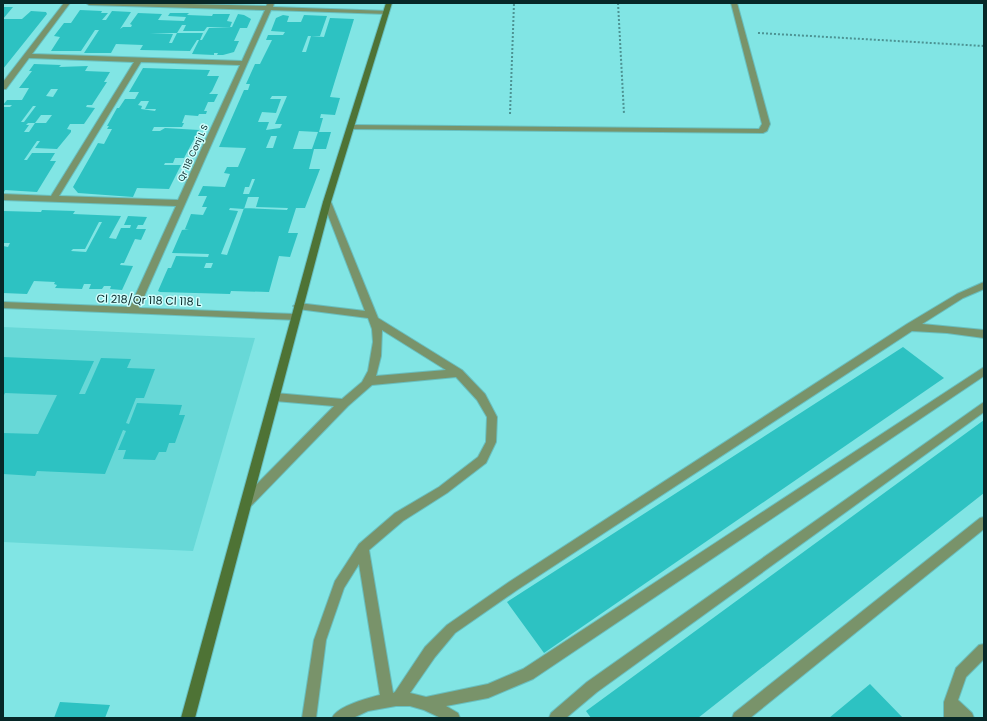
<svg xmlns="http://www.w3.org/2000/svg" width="987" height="721" viewBox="0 0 987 721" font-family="Poppins,sans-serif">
	<rect width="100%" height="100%" fill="#81e5e4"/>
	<path fill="#67d8d7" d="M3,327l252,11 -62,213 -190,-9z"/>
	<path fill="#2dc2c2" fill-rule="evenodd" d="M3,7h10l-10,12h19l9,-8 15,1 1,2 -44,55z
		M80,10l22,1 -1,2h7l-6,7h4l6,-9 19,1 -11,17 3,-2h8l1,-2 -2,-1 8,-11 24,1 -4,6 26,1 2,-4 -18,-1 2,-3h19l-2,2 25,1 1,-2h17l-3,7 5,1 -2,5h-23l-3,4h-21l3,-6h-4l-5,8h-27l23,1 -4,9h3l5,-10h26l-3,7h-3l-7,11 -50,-1 3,-5 -27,-1 -5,9h-27l15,-23h-4l-14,21h-30l9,-14 -6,-1 10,-13h7z
		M238,14l6,1 7,4 -4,9h-7l-6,13h5l-5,11 -11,3h-6l1,-2h-4v2l-22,-1 7,-14h3l7,-12 23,-1z
		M283,15l6,1 -2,6h14l3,-7 23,1 -7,20h-12l-6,16h4l5,-16 13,1 6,-19 24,1 -24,78 10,1 -5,17 -14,-1 -1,4h3l-4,14h12l-5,17h-12l-5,20h11l-15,39h-9l-8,25h10l-8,24 -11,-1 -10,36 -38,-1 -1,3 -70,-2 -2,-1 10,-23h3l5,-12 32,1 1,-3 -37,-1 10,-23 7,-1h-4l6,-15 12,1 4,-8h-5l5,-11h-9l5,-10 22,1 5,-13 -6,-1 3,-6h11l8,-19 -27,-1 25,-57h4l2,-6h-4l9,-20h5l12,-24h-6l2,-5h15l2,-3 -14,-1 5,-13zM272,96h15l-12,28h7l-2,4 -14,2 3,-8h-11l4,-10 14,1 5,-14h-11zM299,131l19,1 -6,17h-19zM271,136h6l-4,12h-7zM252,179h3l-6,15h-6l2,-7h4zM248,197h11l-3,10 32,1 -1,2 -43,-2 -17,47 -6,-1 17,-43 -9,-1 1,-2 14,1zM206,263h7l-2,5h-7z
		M34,64l27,1 -2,2 29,-1 -3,5 25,1 -6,10h3l-15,23h-5l-1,2 9,1 -11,16h-14l-3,5 4,1v2l-14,17 -22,-1 5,-7h-3l-13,19h3l5,-7h23l-5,8h6l-19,31 -32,-2 -2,4v-87h7l2,-2h-9l4,-5h15l7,-12h-10l13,-17h-3zM51,89h7l-5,8 -7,-1zM33,106h3l-12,16h-3zM41,115h11l-6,8h-11zM28,123h7l-6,9h-5l5,-7h-3z
		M143,68l67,2 -3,6h12l-7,15 -3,3h9l-4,8h-6l-4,9h3l-1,3h-7l-1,2 -13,-1 -3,8h2l-2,4h-28l-2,4h8l5,-3 34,2 -15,28h-9l-2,5h-8l-1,2h17l-12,24 -32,-1 -4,9 -55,-4 -5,-6 25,-44 6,1 8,-15h-5l2,-3h-2l10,-18h2l6,-9h10l4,-7h-10zM141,101h8l-4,8h11l-1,2 -14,-2 1,-3 -4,-1z
		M42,210l33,1 -2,3 48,2 -12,22 7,1 5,-11h9l1,-3h-7l4,-9 19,1 -4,8h-5l-2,4h10l-5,11 -6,-1 -11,24h-3l-1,2 13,1 -11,24 -12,-1 1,-3h-7l-2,3h-13l2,-5h-7l-2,5 -27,-1 2,-3 -3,-1 1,-2 -21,-1 -7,13 -24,-1v-47l5,1 2,-4h-7v-32l38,1zM99,222h3l-16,30 -15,-1 2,-2h12z
		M903,347l41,31 -400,275 -37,-51z
		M3,357l91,4 -15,33h6l16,-36 30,1 -4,9 28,1 -11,29h-8l-10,25 3,1 8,-21 45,2 -3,10h6l-10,28h-6l-3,9h-7l-4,8 -32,-1 3,-9h-8l8,-19 -3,-1 -18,44 -68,-3 -2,5 -32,-2v-41l35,1 19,-39 -52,-2 -2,4z
		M984,420v73l-286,225h-107l-5,-7z
		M870,684l33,34h-74z
		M60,702l50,3 -5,13h-51z"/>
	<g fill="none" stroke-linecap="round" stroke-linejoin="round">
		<defs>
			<path id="lane" d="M327,199l4,3 47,116 84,52 23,24 12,23 -1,25 -10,21 -39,30 -44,28 -34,29 24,143 2,-1 30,-45 22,-22 62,-43 398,-258 50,-30 27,-12v7l-21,9 -41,26 62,6v8l-37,-5 -35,-2 -395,259 -62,43 -20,24 -25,36 16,4 62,-13 35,-15 461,-302v9l-451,303 -45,19 -42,8 12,7 2,5h-19l-17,-8 -14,-4h-14l-28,5 -15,7h-21c5,-12 36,-20 48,-23l-21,-131 -15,24 -18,52 -10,78h-14l12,-78 21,-59 24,-37 36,-31 44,-26 39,-30 8,-15 1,-25 -10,-17 -21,-23 -84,8 -24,21 -97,100 -4,1 -4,-1 -2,-4 2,-4 91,-92 -59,-5 -4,-1 -1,-3 1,-3 4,-1 67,6 20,-17 6,-11 5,-29 -1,-13 -4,-11 -70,-9 -5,-3 5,-3 67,8 -42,-109zM382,330l64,40 -70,6 5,-20z
				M984,402v10l-387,280 -31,26h-17l2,-5 36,-31z
				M984,517v12l-234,189h-18l2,-5 246,-195z
				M984,644v15l-18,18 -8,23 14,13 2,5h-30v-16l12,-34 23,-23z"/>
			<path id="street" d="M64,3h6l-38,51 210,7 23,-51 -176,-5 -3,-2h67l113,3 2,-3h6l-1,4 116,4v2l-2,1 -116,-4 -132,298 156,6 3,2 2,2 -2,2 -295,-12v-6l127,5 46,-101 -173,-6v-6l48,2 83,-134 -105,-4 -23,31h-3v-7zM141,62l99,3 -62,135 -119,-4z
				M731,3h6l33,121 -3,7 -4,2 -412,-4 -4,-2 4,-2 408,4 3,-5z"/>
			<path id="secondary" d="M386,3h6l-61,199 -136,516h-14l142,-516z"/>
		</defs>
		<use href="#lane" stroke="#69bfbe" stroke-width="2"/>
		<use href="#street" stroke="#69bfbe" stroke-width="2"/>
		<use href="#secondary" stroke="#69bfbe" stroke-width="2"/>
		<path stroke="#4c9393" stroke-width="2" stroke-dasharray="2 2" stroke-linecap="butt" d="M618,3l6,111
			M758,33l226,13
			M510,114l4,-111"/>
		<use href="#lane" fill="#79936a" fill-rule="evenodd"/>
		<use href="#street" fill="#79936a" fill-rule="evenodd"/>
		<use href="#secondary" fill="#4e7335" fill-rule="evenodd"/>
	</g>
	<g text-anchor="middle" stroke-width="3" stroke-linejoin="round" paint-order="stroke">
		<g font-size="9" fill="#072828" stroke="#cffdfc">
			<text transform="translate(193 153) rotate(-66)" y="3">Qr 118 Conj L S</text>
		</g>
		<g font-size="11" fill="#072828" stroke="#cffdfc">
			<text transform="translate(149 300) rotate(2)" y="4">Cl 218/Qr 118 Cl 118 L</text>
		</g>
	</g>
	<rect width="987" height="721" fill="none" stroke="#072828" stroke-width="8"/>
</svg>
